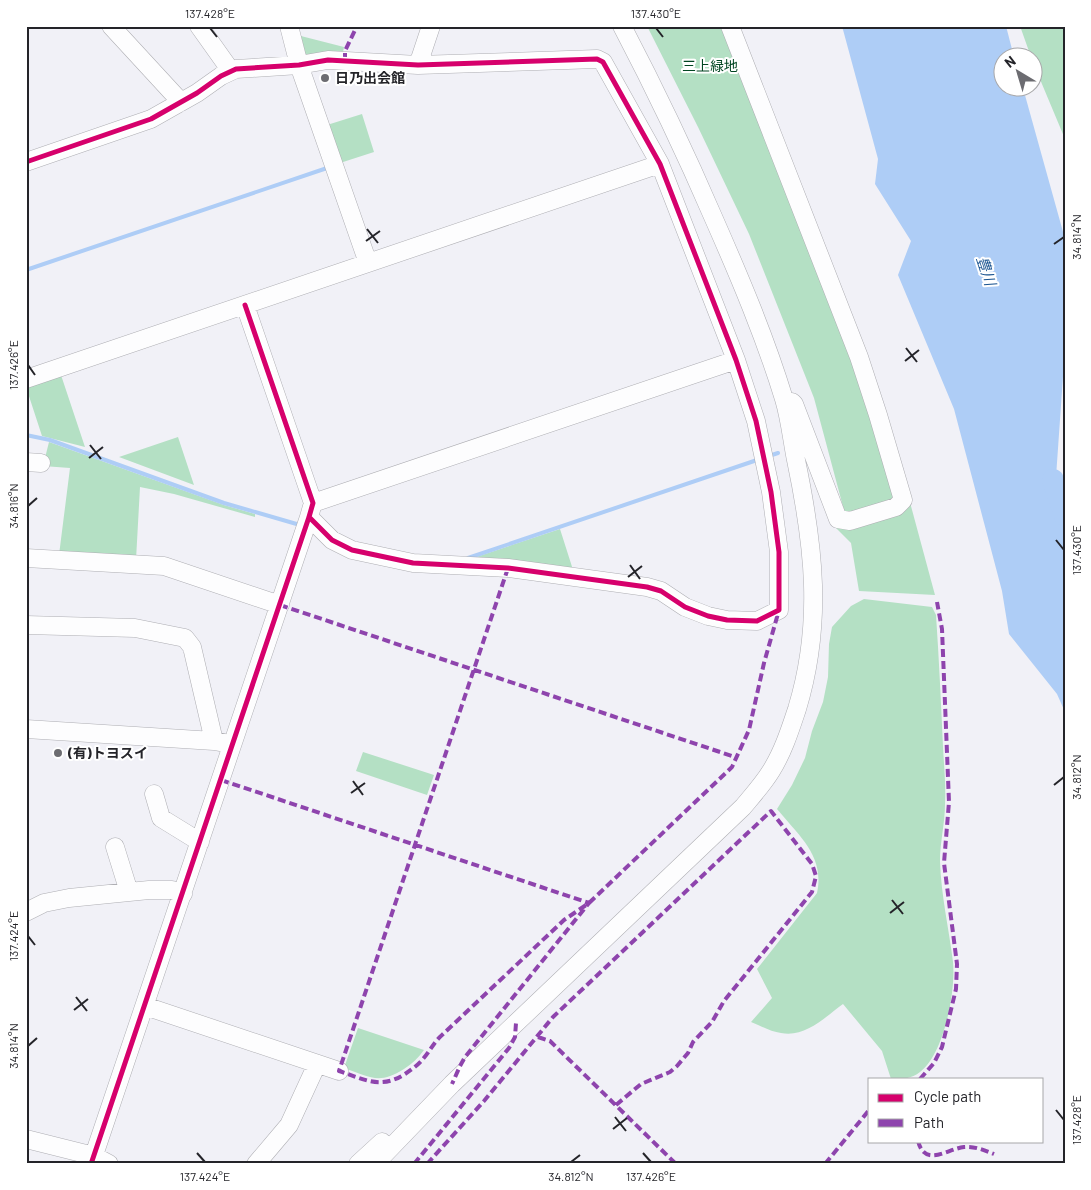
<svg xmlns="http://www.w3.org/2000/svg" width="1091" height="1190" viewBox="0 0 1091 1190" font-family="Barlow,'Noto Sans JP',sans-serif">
	<rect width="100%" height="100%" fill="#f1f1f7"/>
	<path fill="#b4e0c4" d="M647,26h90l171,469 27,100 -76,-4 -8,-48 -19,-19 13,-10 -31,-116 -65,-164 -51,-107z
		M1020,26h45v113l-31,-74v-7l-3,-1z
		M297,35l47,12 -2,11 -38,2z
		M362,114l12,38 -34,11 -13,-38z
		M61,375l24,72 -43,-11 -16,-49z
		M178,437l16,48 -75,-28z
		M49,442l175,63 31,9v3l-81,-23 -34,-7 -4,73 -77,-5 11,-87 -27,-2z
		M560,529l14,44 -113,-11z
		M864,599l68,8 4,8c3,44 5,88 7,132 1,19 3,39 2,57 0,19 -5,38 -5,57 1,34 9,68 13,101 3,29 -9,92 -33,110 -8,7 -19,7 -29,7l-9,-28 -39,-47c-18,13 -38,34 -62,29 -10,-1 -20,-7 -30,-11l21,-24 -15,-29 60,-76c8,-37 -18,-57 -40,-84l15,-24 13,-27 7,-27 11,-29 5,-25 1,-33 3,-17 19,-21z
		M363,752l71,23 -7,20 -71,-24z
		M358,1028l66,22c-6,8 -12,14 -20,19 -25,16 -34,8 -60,-1z"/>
	<path fill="#aecdf6" d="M842,26h164l8,31 -10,1v30h19l42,151v109l-9,129 9,40v195l-8,-18 -48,-60 -7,-43 -48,-182 -56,-134 13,-34 -36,-57 3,-25z"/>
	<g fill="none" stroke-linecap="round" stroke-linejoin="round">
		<path stroke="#aecdf6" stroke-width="4" d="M26,270l304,-103
			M26,435l24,5 174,63 76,22
			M769,456l9,-3
			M468,558l292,-99"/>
		<path stroke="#aecdf6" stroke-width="22" d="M1053,480l12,35"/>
		<defs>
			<path id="minor" d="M111,26l70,76
				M199,26l32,45
				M289,26l10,39 69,198
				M730,26l129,331 19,58 25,85 -7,7 -46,14 -12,-2 -44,-115 -2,-2
				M418,65l13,-39
				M26,162l125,-43 46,-26 24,-17 15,-7 63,-4 29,-5 90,5 179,-6 6,3 57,102 76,196 20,61 15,71 8,60v58l-22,11 -30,-1 -19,-4 -23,-9 -24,-16 -14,-4 -139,-19 -95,-5 -61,-13 -20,-10 -23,-23
				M26,379l634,-215
				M26,462l15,1
				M313,503l423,-143
				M26,558l138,8 116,39
				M26,625l109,3 50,10 7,9 22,94
				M26,729l188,12 11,2
				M154,794l7,24 39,24
				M115,847l14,45
				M26,912l18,-9 25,-5 80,-8h23l11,4
				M145,1006l194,65
				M26,1139l68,17 15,8
				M91,1164l218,-647 4,-14 -68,-198
				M256,1164l33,-39 28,-61
				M358,1164l24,-22
				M375,1164l77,-80 291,-277c10,-12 20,-23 28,-36 12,-19 19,-41 26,-62 26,-85 17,-163 -1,-249 -4,-20 -6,-41 -12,-61 -19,-62 -44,-121 -70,-180 -28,-65 -59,-130 -92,-193"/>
		</defs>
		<use href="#minor" stroke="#aeaeb3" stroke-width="19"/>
		<use href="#minor" stroke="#fdfdfe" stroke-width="18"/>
		<path stroke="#8e44ad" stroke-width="4" stroke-dasharray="8 4" stroke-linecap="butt" d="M345,61v-10l12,-25
			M508,568l-169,503c25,8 41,19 66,3 6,-4 13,-9 18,-15 7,-8 11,-17 19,-24l122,-115 25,-17 143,-136 17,-37 15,-67 15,-53
			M280,605l455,152
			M221,780l368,123 -124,154 -5,9 -8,18
			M538,1037l12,4 126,123
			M920,1079l14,-16 8,-16 14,-58 1,-25 -13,-101 5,-61 -7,-173 -5,-27
			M918,1141c7,27 29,8 46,6 10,-1 20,3 30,7
			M414,1164l95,-116 6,-11 1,-14
			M427,1164l57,-63 69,-84 218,-206 41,53 4,12 -4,16 -88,109 -12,21 -19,20 -5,11 -11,13 -7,6 -29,12 -25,21
			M825,1164l45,-55"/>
		<defs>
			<path id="cycleway" d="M26,162l125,-43 46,-26 24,-17 15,-7 63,-4 29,-5 90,5 179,-6 6,3 57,102 76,196 20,61 15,71 8,60v58l-22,11 -30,-1 -19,-4 -23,-9 -24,-16 -14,-4 -139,-19 -95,-5 -61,-13 -20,-10 -23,-23
				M91,1164l218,-647 4,-14 -68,-198"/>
		</defs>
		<use href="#cycleway" stroke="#fff" stroke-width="8"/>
		<use href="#cycleway" stroke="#d6006c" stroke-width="5"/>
	</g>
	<path fill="none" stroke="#242429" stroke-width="2" d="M210,28l7,9M656,28l7,9M367,229l11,14M366,241l14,-10M1054,244l10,-7M906,348l11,14M905,361l14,-11M28,365l7,10M90,445l11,14M89,458l14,-11M28,506l9,-8M1056,540l8,10M630,565l10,14M628,577l14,-11M353,781l10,14M1054,785l10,-8M351,793l14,-10M892,900l11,14M890,913l14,-11M28,936l7,9M76,997l11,14M74,1010l14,-11M28,1046l9,-8M1056,1110l8,10M615,1117l11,14M613,1129l14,-11M197,1153l8,9M643,1153l8,9M571,1162l9,-7"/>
	<g fill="#6c6c71" stroke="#fff" stroke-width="2">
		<circle cx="325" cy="78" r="5"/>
		<circle cx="58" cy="753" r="5"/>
	</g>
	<g text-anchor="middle" stroke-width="4" stroke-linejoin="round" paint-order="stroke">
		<g font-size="14" fill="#024622" stroke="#fff">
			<text x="710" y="71">三上緑地</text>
		</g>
		<g font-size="14" font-weight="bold" fill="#242429" stroke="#fff" text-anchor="start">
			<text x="335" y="83">日乃出会館</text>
			<text x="68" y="758">(有)トヨスイ</text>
		</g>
		<g font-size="15" font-style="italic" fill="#195390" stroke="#fff">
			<text transform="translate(986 271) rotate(72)" y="5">豊川</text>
		</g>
	</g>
	<rect width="1091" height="1190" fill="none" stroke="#ffffff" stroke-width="55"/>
	<rect x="868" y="1078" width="175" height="65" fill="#ffffff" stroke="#a7a7a9"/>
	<rect x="878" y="1094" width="25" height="8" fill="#d6006c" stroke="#a7a7a9"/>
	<text x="914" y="1102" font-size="15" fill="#242429">Cycle path</text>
	<rect x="878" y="1119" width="25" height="8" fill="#8e44ad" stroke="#a7a7a9"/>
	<text x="914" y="1128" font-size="15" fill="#242429">Path</text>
	<g transform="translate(1018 72) rotate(322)"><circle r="24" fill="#ffffff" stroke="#a7a7a9"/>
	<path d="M0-4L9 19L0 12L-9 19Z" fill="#6c6c71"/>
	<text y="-8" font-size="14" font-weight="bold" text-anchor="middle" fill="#242429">N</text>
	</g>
	<rect x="28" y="28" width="1036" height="1134" fill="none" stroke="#242429" stroke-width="2"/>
	<g font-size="12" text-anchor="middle" fill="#242429">
		<text x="210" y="18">137.428°E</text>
		<text x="656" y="18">137.430°E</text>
		<text transform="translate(1077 237) rotate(-90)" y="4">34.814°N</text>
		<text transform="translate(14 365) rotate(-90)" y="4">137.426°E</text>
		<text transform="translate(14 506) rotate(-90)" y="4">34.816°N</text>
		<text transform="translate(1077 550) rotate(-90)" y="4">137.430°E</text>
		<text transform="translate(1077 777) rotate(-90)" y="4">34.812°N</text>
		<text transform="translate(14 936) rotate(-90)" y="4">137.424°E</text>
		<text transform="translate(14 1046) rotate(-90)" y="4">34.814°N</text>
		<text transform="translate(1077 1120) rotate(-90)" y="4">137.428°E</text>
		<text x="205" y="1181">137.424°E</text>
		<text x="571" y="1181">34.812°N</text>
		<text x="651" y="1181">137.426°E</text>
	</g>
</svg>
